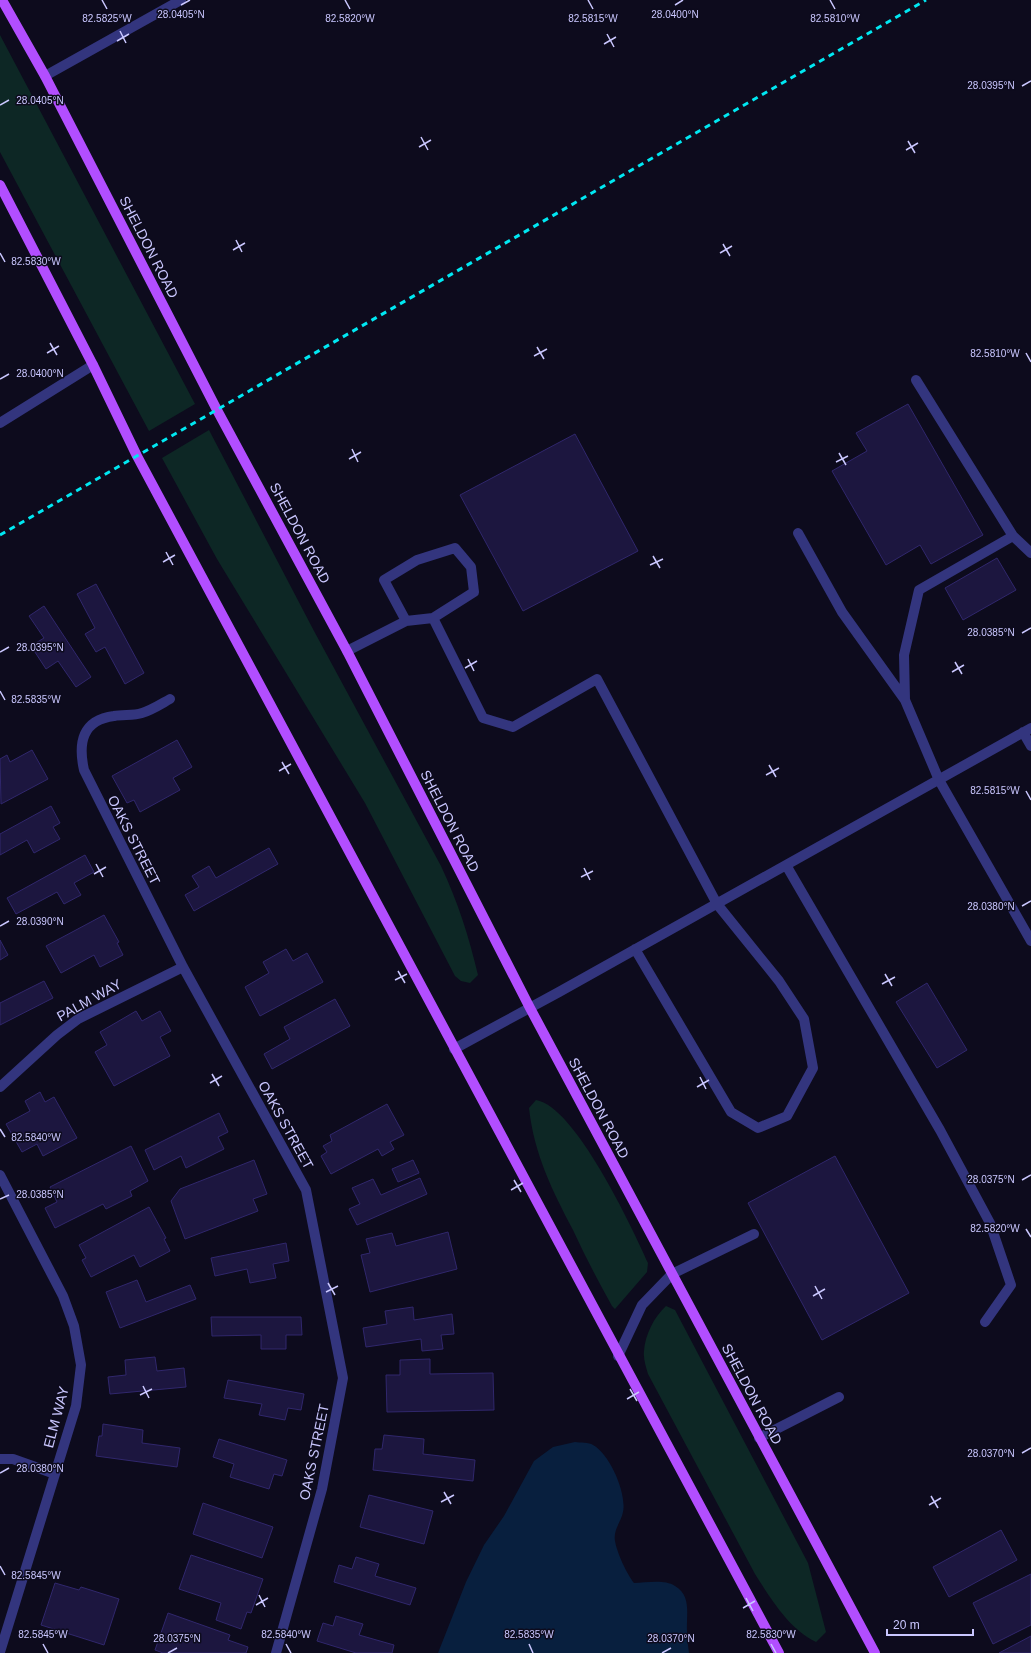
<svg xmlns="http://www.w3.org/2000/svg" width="1031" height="1653" viewBox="0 0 1031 1653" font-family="Arial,sans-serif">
	<rect width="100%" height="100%" fill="#0d0b1d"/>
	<path fill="#0d2725" d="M0,35l195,369 -46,27 -149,-279z
		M209,430l105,201 127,235c17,36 28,71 37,109l-8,8 -9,-2 -6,-5 -90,-173 -148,-244 -55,-101z
		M536,1100c39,6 96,127 112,163l-1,9 -32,37 -3,-3c-14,-25 -27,-50 -39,-76 -21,-40 -39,-76 -44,-122z
		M666,1306l9,4 133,253 18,69 -10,10c-27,-13 -45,-43 -61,-68l-107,-200c-2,-7 -5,-16 -4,-23 1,-16 10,-34 22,-45z"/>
	<path fill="#081f3e" d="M575,1442c5,1 14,0 18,3 17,9 34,49 30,67 -2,10 -10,18 -8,29 2,12 12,33 19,42 12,0 30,-4 41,3 17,10 11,29 12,45 0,7 1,15 2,22h-251l28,-71 18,-37 20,-29 30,-55 19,-14z"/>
	<path fill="#1c163f" stroke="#30276c" d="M908,404l75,131 -52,29 -11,-19 -34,20 -54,-94 35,-20 -11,-18z
		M575,434l63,117 -115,60 -63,-116z
		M997,558l19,32 -53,30 -18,-32z
		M96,584l48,89 -19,11 -20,-37 -9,5 -11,-18 10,-6 -18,-34z
		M44,606l47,71 -15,10 -18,-26 -12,8 -15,-23 13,-8 -15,-22z
		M177,740l15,27 -19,11 7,12 -40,22 -6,-12 -7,3 -15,-27z
		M32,750l16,29 -47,25 -1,-45 7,-4 3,7z
		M51,806l9,17 -7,4 7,12 -26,14 -7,-13 -27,15v-21z
		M269,848l9,16 -84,47 -9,-16 14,-8 -7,-11 17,-10 7,12z
		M85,855l9,17 -20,11 7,12 -17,9 -7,-12 -41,22 -9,-16z
		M104,915l15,27 -2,1 6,12 -23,12 -6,-12 -33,18 -15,-27z
		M0,940l8,15 -8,5z
		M286,949l7,12 14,-8 16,29 -63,34 -15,-29 24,-14 -6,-11z
		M44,981l9,17 -53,27v-22z
		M927,983l40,67 -30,18 -41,-66z
		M335,999l15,27 -78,43 -8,-15 26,-15 -6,-12z
		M136,1011l6,10 18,-10 11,20 -11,6 10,19 -56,30 -19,-34 12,-7 -7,-13z
		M40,1092l5,10 9,-5 23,41 -34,18 -6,-12 -15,8 -16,-28 24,-13 -5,-10z
		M387,1104l17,31 -14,7 4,7 -12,7 -4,-7 -47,25 -10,-18 6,-4 -4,-6 9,-5 -2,-6z
		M219,1113l9,19 -10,5 6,12 -38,19 -5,-12 -27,14 -9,-20z
		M131,1146l17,35 -18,10 2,5 -26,13 -3,-5 -48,24 -10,-20 12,-6 -7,-15z
		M835,1156l74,137 -87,47 -74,-137z
		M254,1160l13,34 -14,5 5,12 -73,28 -14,-38 9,-12z
		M413,1160l6,13 -21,9 -6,-13z
		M420,1178l7,16 -70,31 -8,-16 11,-5 -8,-16 21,-9 8,16z
		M149,1207l17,31 -2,1 6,12 -30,16 -6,-12 -43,22 -9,-17 4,-2 -7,-13z
		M448,1232l9,37 -87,23 -9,-37 9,-2 -4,-14 26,-6 4,13z
		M286,1243l3,18 -16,3 3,14 -26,5 -3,-14 -32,7 -4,-18z
		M137,1280l9,22 44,-17 6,14 -76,29 -14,-36z
		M413,1307l1,13 38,-6 2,20 -13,1 2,14 -21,2 -1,-12 -55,8 -3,-19 24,-4 -2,-13z
		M211,1317h90l1,18h-16v14h-25v-14l-49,1z
		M155,1357l2,14 27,-3 2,19 -76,7 -2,-17 18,-2 -1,-15z
		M430,1359v15l63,-1 1,37 -107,2 -1,-37h14v-15z
		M228,1380l76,14 -3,16 -13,-2 -3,12 -26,-5 3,-11 -38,-6z
		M103,1424l40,6 -1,13 38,5 -3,19 -81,-11 3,-20h3z
		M384,1435l40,4 -1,15 52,6 -2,21 -100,-11 2,-21h7z
		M219,1439l68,21 -5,16 -8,-2 -5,15 -39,-12 4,-13 -21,-7z
		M369,1495l64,16 -9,33 -64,-17z
		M203,1503l70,24 -11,31 -69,-24z
		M1001,1530l16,30 -68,37 -16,-30z
		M191,1555l72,24 -12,34 -4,-1 -6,17 -25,-9 5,-17 -42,-14z
		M356,1557l23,7 -4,12 41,12 -6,17 -76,-23 5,-17 13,4z
		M1031,1574v51l-38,19 -20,-41z
		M55,1583l24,7 2,-3 38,12 -15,46 -63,-20z
		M168,1613l62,22 -2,5 20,7 -2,6h-83l-8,-3z
		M336,1616l27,8 -4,11 35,10 -2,8h-36l-39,-12 6,-18 10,3z
		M1031,1636v17h-32z"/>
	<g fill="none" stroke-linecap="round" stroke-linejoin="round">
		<path stroke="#33357e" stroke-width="10" d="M45,76l136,-76
			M916,380l97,156
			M0,423l93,-58
			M798,533l44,79 63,88
			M1031,553l-18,-17 -94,54 -15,65 1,45 34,80 92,161
			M406,621l27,-3
			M347,651l59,-30 -22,-41 33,-20 38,-12 16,19 3,25 -41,26 50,100 30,9 84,-48 120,225 62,77 25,38 9,49 -26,48 -29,12 -27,-16 -96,-163
			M170,699c-9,5 -18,11 -28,14 -9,3 -19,1 -28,3 -32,4 -36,27 -30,54l99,197 123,223 37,188 -21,111 -46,164
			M1023,732l8,14
			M786,865l154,265 50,93 21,62 -26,37
			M454,1049l105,-57 472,-264
			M0,1087l57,-52 21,-16 105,-52
			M0,1175l63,121 11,30 7,39 -5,41 -76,246
			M618,1356l24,-51 30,-31 82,-40
			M759,1438l80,-41
			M0,1459h13l42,15"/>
		<path stroke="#b24eff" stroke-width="10" d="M2,0l43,76 172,334 130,241 183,357 345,645
			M0,185l93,180 44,91 642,1197"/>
		<path stroke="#00e8f2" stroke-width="3" stroke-dasharray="6 5" stroke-linecap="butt" d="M0,535l926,-535"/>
	</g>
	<path fill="none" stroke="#cac7ff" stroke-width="1.5" d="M102,0l5,9M345,0l5,9M588,0l5,9M830,0l5,9M181,5l9,-5M675,5l8,-5M120,31l6,12M607,34l7,13M117,41l12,-7M604,44l12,-7M1022,86l9,-5M0,105l9,-5M421,137l7,13M908,141l7,12M419,147l12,-7M906,150l12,-7M236,240l6,12M723,244l7,12M233,250l12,-7M0,253l5,9M720,253l12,-7M50,343l7,12M537,347l7,12M47,353l12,-7M1026,353l5,9M534,356l13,-7M0,379l9,-5M352,449l6,13M839,453l7,12M349,459l12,-7M836,462l12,-6M166,552l7,13M653,556l7,12M163,562l12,-7M650,565l13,-6M1022,633l9,-5M0,652l9,-5M468,659l6,12M955,662l7,12M465,668l12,-7M952,672l12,-7M0,691l5,9M282,762l7,12M769,765l7,12M279,771l12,-7M766,775l13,-7M1026,791l5,9M96,864l7,13M584,868l6,12M94,874l12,-7M581,877l12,-6M1022,906l9,-5M0,926l9,-5M398,971l7,12M885,974l7,12M395,980l12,-6M882,984l13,-7M212,1074l7,12M700,1077l6,12M210,1083l12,-7M697,1087l12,-7M0,1129l5,8M514,1180l7,12M1022,1180l9,-5M511,1190l12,-7M0,1199l9,-4M1026,1229l5,8M328,1283l7,12M815,1286l7,13M326,1292l12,-6M813,1296l12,-7M143,1386l6,12M630,1389l7,12M140,1395l12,-6M627,1399l12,-7M1022,1453l9,-5M0,1473l9,-5M444,1492l7,12M931,1496l7,12M441,1502l13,-7M929,1505l12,-7M0,1566l5,9M259,1595l6,12M746,1598l7,13M256,1605l12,-7M743,1608l12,-7M43,1644l5,9M286,1644l5,9M529,1644l4,9M771,1644l5,9M168,1653l9,-5M662,1653l9,-5"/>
	<g text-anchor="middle" stroke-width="3" stroke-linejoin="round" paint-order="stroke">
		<g font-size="14" fill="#cac7ff" stroke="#0d0b1d">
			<text transform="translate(149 247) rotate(63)" y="5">SHELDON ROAD</text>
			<text transform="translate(300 533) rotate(62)" y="5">SHELDON ROAD</text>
			<text transform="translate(450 821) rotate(63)" y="5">SHELDON ROAD</text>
			<text transform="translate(134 840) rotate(63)" y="5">OAKS STREET</text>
			<text transform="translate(89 1000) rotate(-29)" y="5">PALM WAY</text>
			<text transform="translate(599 1108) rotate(62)" y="5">SHELDON ROAD</text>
			<text transform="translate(286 1125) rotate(61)" y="5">OAKS STREET</text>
			<text transform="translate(752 1394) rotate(62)" y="5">SHELDON ROAD</text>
			<text transform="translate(56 1417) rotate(-75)" y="5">ELM WAY</text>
			<text transform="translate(314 1452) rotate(-78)" y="5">OAKS STREET</text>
		</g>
	</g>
	<g font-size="10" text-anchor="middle" fill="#cac7ff" stroke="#0d0b1d" stroke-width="3" stroke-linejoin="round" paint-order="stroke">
		<text x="181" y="18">28.0405°N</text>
		<text x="675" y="18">28.0400°N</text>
		<text x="107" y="22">82.5825°W</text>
		<text x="350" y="22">82.5820°W</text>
		<text x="593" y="22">82.5815°W</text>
		<text x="835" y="22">82.5810°W</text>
		<text x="991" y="89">28.0395°N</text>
		<text x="40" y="104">28.0405°N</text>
		<text x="36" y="265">82.5830°W</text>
		<text x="995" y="357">82.5810°W</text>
		<text x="40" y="377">28.0400°N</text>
		<text x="991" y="636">28.0385°N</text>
		<text x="40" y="651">28.0395°N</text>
		<text x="36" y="703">82.5835°W</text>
		<text x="995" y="794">82.5815°W</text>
		<text x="991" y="910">28.0380°N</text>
		<text x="40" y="925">28.0390°N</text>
		<text x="36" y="1141">82.5840°W</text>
		<text x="991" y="1183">28.0375°N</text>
		<text x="40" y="1198">28.0385°N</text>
		<text x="995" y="1232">82.5820°W</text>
		<text x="991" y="1457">28.0370°N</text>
		<text x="40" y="1472">28.0380°N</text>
		<text x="36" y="1579">82.5845°W</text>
		<text x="43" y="1638">82.5845°W</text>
		<text x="286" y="1638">82.5840°W</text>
		<text x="529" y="1638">82.5835°W</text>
		<text x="771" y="1638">82.5830°W</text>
		<text x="177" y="1642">28.0375°N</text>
		<text x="671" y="1642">28.0370°N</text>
	</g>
	<path d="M887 1629v6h86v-6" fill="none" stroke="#cac7ff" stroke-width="2"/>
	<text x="893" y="1629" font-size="12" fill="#cac7ff" stroke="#0d0b1d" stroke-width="3" paint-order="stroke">20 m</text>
</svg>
